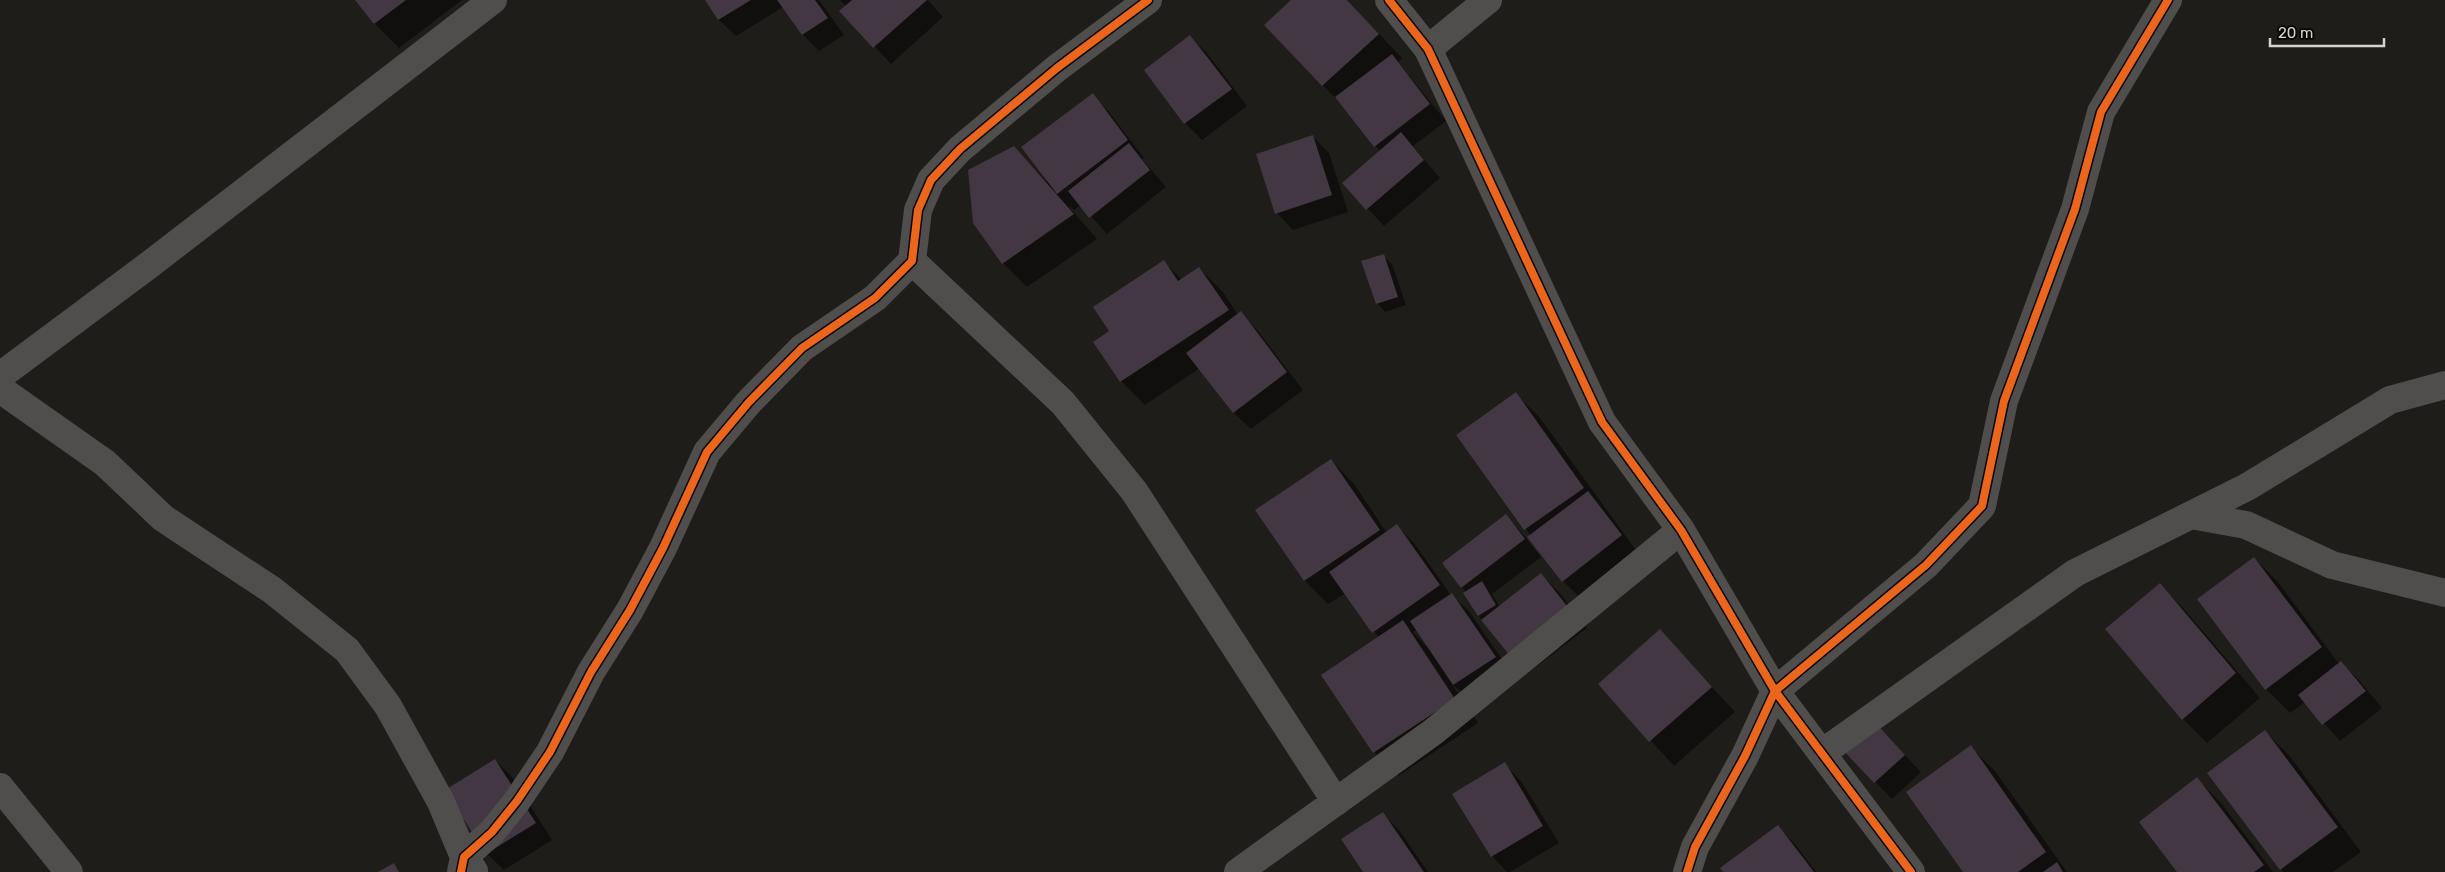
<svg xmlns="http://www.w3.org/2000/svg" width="2445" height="872" viewBox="0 0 2445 872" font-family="Rubik,sans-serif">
	<rect width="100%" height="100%" fill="#1f1d19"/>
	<path fill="#0007" fill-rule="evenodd" d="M357,0h105l-63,48 -24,-24z
		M707,0h112l25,35 -25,16 -16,-16 -20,-28 -47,29 -17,-16z
		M840,0h88l15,17 -52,47 -50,-53 5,-5z
		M1293,0h54l55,58 -4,4 48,59 -33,25 27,32 -56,48 -40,-43 36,-32 -38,-46 -76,-80z
		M1190,37l17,16 40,53 -45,34 -17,-17z
		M1092,95l17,17 35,46 -2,1 24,28 -59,47 -26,-29 -7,5 -4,-4 -1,1 28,32 -70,48 -24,-24 -29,-41 40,-74 32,33 2,-1z
		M1312,136l17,17 19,59 -55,18 -16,-17z
		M1383,256l9,8 14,41 -21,7 -8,-9z
		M1164,262l18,18 17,-12 24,24 15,23 3,-2 16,17 46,60 -52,39 -17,-16 -34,-45 -55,37 -24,-24 -10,-49z
		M1516,394l24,24 98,135 -58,45 -17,-17 -34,-44 2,-1 -73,-101z
		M1331,460l23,24 33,49 10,-7 17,17 37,52 18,16 43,63 -41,27 -19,-17 26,39 -80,53 -24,-24 -51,-77 56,-37 -33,-45 -18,11 -24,-24zM1417,629l11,16 -2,1 -13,-14z
		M1506,516l16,17 19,24 -49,37 8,13 41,-32 17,16 29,37 -59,45 -16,-16 -33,-41 -15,-23 2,-1 -23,-29z
		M2254,558l24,24 61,82 2,-1 17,16 24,29 -42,33 -35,-39 -15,11 -24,-24z
		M2160,585l24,24 76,89 -53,45 -24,-24z
		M1660,631l75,81 -61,54 -74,-82z
		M1871,719l50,53 -29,27 -50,-52z
		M2265,732l24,23 72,97 -28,20h-49l-3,-3z
		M1971,747l24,24 72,101h-102z
		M495,760l17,17 40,63 -48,30 -17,-16z
		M1504,764l17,17 38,62 -49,29h-3l-15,-16z
		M2197,779l24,24 52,69h-94z
		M1382,813l17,17 29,42h-64z
		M1778,827l17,17 21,28h-91z"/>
	<path fill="#423742" d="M355,0h51l-32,24z
		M705,0h46l-33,20z
		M777,0h38l13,18 -26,17z
		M852,0h75l-54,48 -34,-37z
		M1291,0h56l32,34 -57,52 -58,-61z
		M1190,35l42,54 -48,35 -40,-54z
		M1392,54l38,50 -56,43 -39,-50z
		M1093,93l35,47 -71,54 -36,-47z
		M1401,132l23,28 -58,50 -24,-27z
		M1313,135l19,60 -57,19 -19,-60z
		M1129,143l21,27 -61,48 -21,-27z
		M1014,146l60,68 -72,50 -29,-41 -5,-53z
		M1384,254l14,43 -22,7 -15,-43z
		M1164,260l14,21 21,-14 30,43 -109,72 -27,-40 16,-11 -16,-24z
		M1241,311l46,61 -54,41 -47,-60z
		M1516,392l68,96 -60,42 -68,-95z
		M1331,459l49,71 -76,51 -49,-71z
		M1588,491l34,44 -60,47 -35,-45z
		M1506,514l19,25 -64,49 -19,-25z
		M1397,524l43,61 -68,48 -43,-61z
		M2254,557l68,90 -57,43 -68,-91z
		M1541,573l30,38 -60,46 -30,-37z
		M1482,581l14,24 -18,11 -15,-23z
		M2160,583l76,90 -54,47 -77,-91z
		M1452,593l44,64 -43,28 -43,-64z
		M1403,620l52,79 -82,54 -52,-78z
		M1660,629l52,58 -63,55 -51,-58z
		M2341,661l25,30 -44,34 -24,-30z
		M1871,718l34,37 -31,28 -34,-36z
		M2265,730l73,97 -58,43 -73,-97z
		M1971,745l75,107 -28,20h-55l-57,-80z
		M495,759l41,64 -50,31 -41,-64z
		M1505,762l38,64 -52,31 -39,-63z
		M2197,777l67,88 -10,7h-77l-38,-50z
		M1383,812l41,60h-61l-22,-33z
		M1778,825l36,47h-91l-3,-4z
		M2057,862l6,10h-20z
		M394,863l5,9h-21z"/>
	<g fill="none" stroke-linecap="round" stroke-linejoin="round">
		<path stroke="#4f4e4d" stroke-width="28" d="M1389,0l39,49 174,373 79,108 94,161 136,181
			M1428,49l60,-49
			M912,261l151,142 71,88 202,311
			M0,376l149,-111 344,-265
			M0,389l105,74 58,55 109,72 75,60 41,56 53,96 23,55 10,14
			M2191,515l55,10 86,40 113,28
			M1822,753l253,-180 172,-86 143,-87 55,-15
			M0,787l69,85
			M461,872l3,-15 28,-25 25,-31 33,-49 41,-80 39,-62 33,-62 44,-96 42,-50 53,-54 73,-50 37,-37 6,-51 13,-30 29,-31 97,-81 91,-68
			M1238,872l195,-140 248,-202
			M1687,872l8,-25 50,-91 30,-65 151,-126 56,-59 22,-105 71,-192 26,-97 67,-112"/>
		<defs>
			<path id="cycleway" d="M1389,0l39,49 174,373 79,108 94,161 136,181
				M461,872l3,-15 28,-25 25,-31 33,-49 41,-80 39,-62 33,-62 44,-96 42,-50 53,-54 73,-50 37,-37 6,-51 13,-30 29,-31 97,-81 91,-68
				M1687,872l8,-25 50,-91 30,-65 151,-126 56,-59 22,-105 71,-192 26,-97 67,-112"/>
		</defs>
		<use href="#cycleway" stroke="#090806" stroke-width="11"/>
		<use href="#cycleway" stroke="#eb651d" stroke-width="8"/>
	</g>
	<path d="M2270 38v8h114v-8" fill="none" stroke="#d5d3ce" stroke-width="2.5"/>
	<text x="2278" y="38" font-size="15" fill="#d5d3ce" stroke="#090806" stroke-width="4" paint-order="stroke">20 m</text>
</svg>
